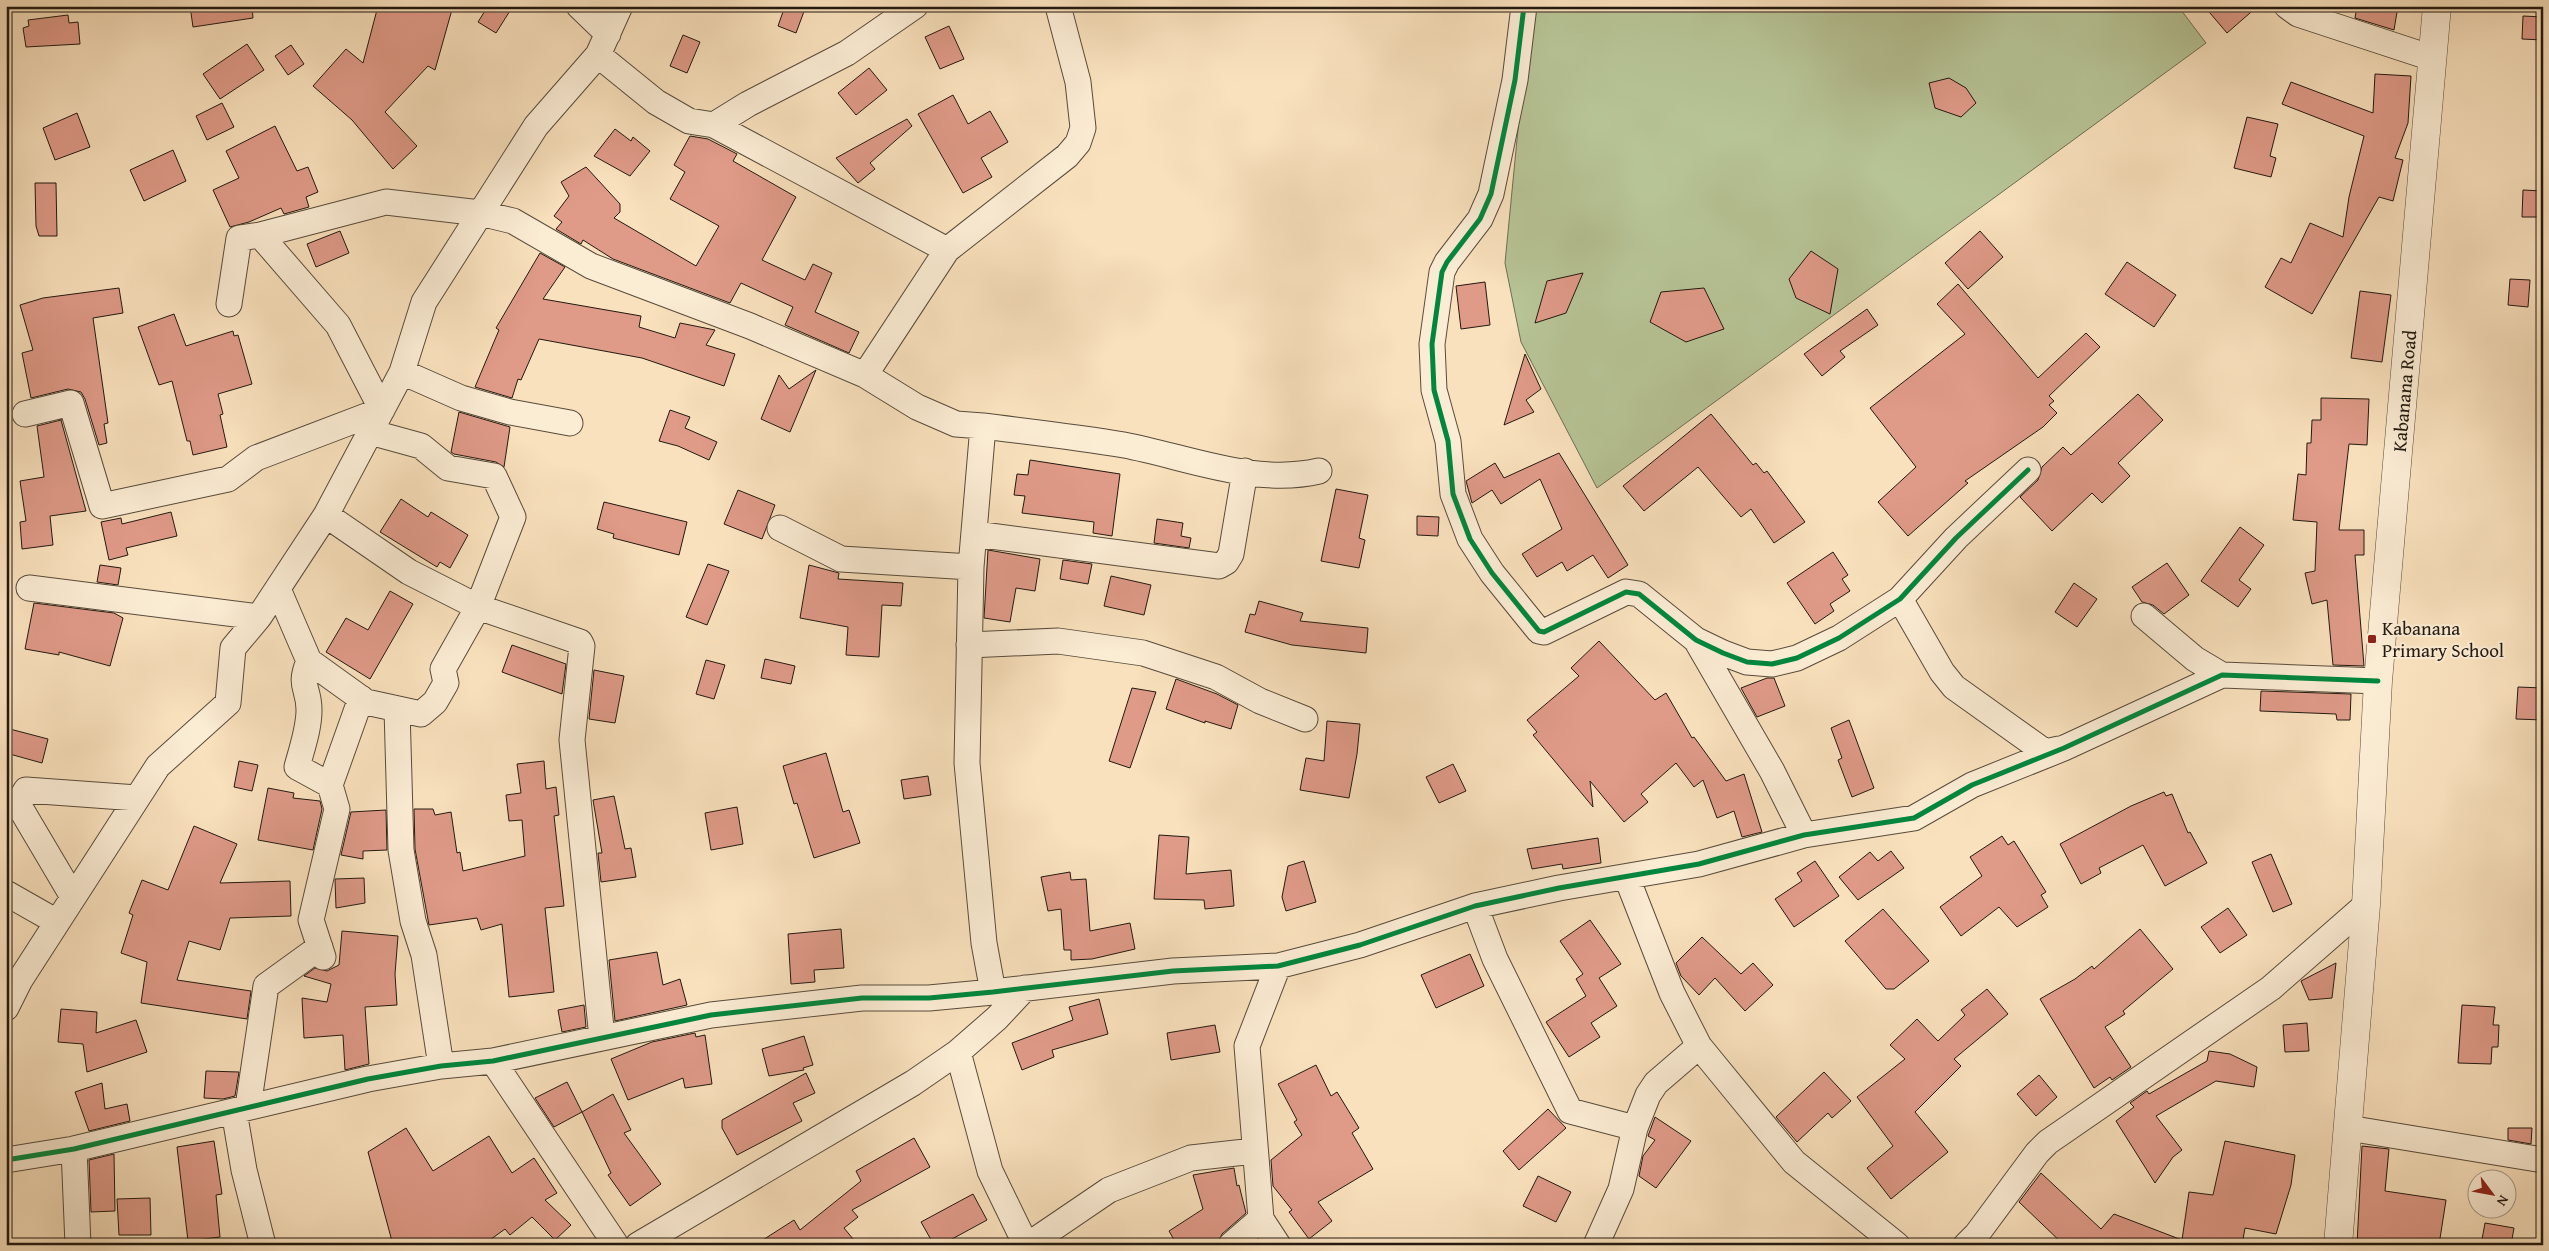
<svg xmlns="http://www.w3.org/2000/svg" width="2549" height="1251" viewBox="0 0 2549 1251" font-family="'Gentium Book Plus',serif">
	<rect width="100%" height="100%" fill="#f9e1bd"/>
	<filter id="stains"><feTurbulence type="fractalNoise" baseFrequency=".004" numOctaves="4"/><feColorMatrix values="0 0 0 0 .2 0 0 0 0 .09 0 0 0 0 .02 0 0 0 .5 -.17"/></filter>
	<radialGradient id="worn" r=".72"><stop offset=".6" stop-color="#630" stop-opacity="0"/><stop offset="1" stop-color="#630" stop-opacity=".3"/></radialGradient>
	<path fill="#b7c496" stroke="#6c6e53" d="M1530,6h648l28,37 -609,445 -76,-146 -16,-79z"/>
	<path fill="#df9a88" stroke="#221910" d="M190,6h62l1,12 -60,9z
		M378,6h75l-18,64 -7,-4 -43,46 32,34 -24,23 -41,-49 -39,-34 33,-37 17,14z
		M488,6h25l-17,27 -18,-11z
		M785,6h21l-10,27 -18,-7z
		M2204,6h54l-31,27z
		M2357,6h41l-4,24 -39,-12z
		M68,15l1,8 9,-1 2,22 -54,3 -3,-19 6,-2 -1,-6z
		M2523,16l20,1v23l-21,-1z
		M949,26l15,33 -24,10 -15,-32z
		M683,35l17,7 -13,31 -17,-7z
		M247,44l17,26 -44,29 -17,-25z
		M291,45l13,19 -16,11 -13,-19z
		M869,68l18,22 -31,25 -18,-22z
		M2375,74l36,2 -3,47 -13,35 8,2 -10,41 -14,-4 -67,117 -47,-27 16,-29 10,5 19,-40 33,14 6,-40 15,-61 -82,-32 9,-22 82,31z
		M1949,78l17,10 10,15 -15,14 -26,-9 -6,-25z
		M953,95l15,29 22,-13 18,31 -27,16 11,19 -29,16 -45,-79z
		M222,103l12,24 -27,13 -11,-24z
		M77,113l13,34 -35,13 -12,-32z
		M2247,117l31,7 -8,32 6,2 -5,19 -37,-9z
		M907,119l5,7 -42,37 5,6 -17,14 -22,-25z
		M275,126l22,45 11,-4 10,25 -12,5 3,10 -25,7 -3,-6 -32,14 -19,5 -17,-37 26,-12 -13,-27z
		M615,129l16,12 2,-4 17,14 -20,25 -36,-20z
		M690,136l18,3 29,15 -4,7 63,36 -34,63 43,20 8,-16 19,9 -17,39 44,20 -10,21 -64,-28 8,-18 -52,-24 -11,20 -117,-44 -30,-19 -2,4 -25,-15 6,-7 -8,-6 15,-20 -8,-14 25,-15 34,37v8l-6,6 82,48 23,-40 -49,-27 15,-27 -11,-7z
		M173,150l13,31 -42,20 -14,-31z
		M35,183h21l1,53h-18l-3,-10z
		M2523,190l20,1v26h-21z
		M340,231l9,22 -33,14 -9,-23z
		M1980,231l23,26 -35,32 -23,-26z
		M1811,251l27,18 -8,45 -34,-16 -7,-19z
		M540,253l25,14 -22,32 98,17 -2,11 36,11 5,-15 35,7 -9,15 29,9 -11,32 -82,-28 -103,-19 -18,41 -3,-1 -6,19 -37,-11 24,-57 -3,-2z
		M2127,262l49,33 -22,32 -49,-33z
		M1583,273l-17,40 -31,10 12,-42z
		M2510,279l20,1 -2,27 -20,-2z
		M1485,282l5,43 -29,4 -5,-43z
		M1958,284l80,94 48,-45 14,14 -51,49 5,5 -5,4 8,8 -14,14 -78,54 3,2 -60,53 -30,-34 38,-35 -46,-59 95,-74 -28,-30z
		M119,288l4,25 -30,5 15,105 -4,1 3,19 -8,2 -14,-46 -4,-7 -13,-3 -37,9 -9,-45 11,-3 -13,-45 23,-7z
		M1704,288l20,41 -38,13 -36,-20 11,-30z
		M2360,291l31,4 -9,67 -31,-4z
		M1867,309l11,16 -38,26 5,6 -23,19 -18,-22z
		M174,314l12,32 47,-15 1,5 4,-1 14,49 -34,10 5,20 -3,1 7,32 -34,8 -3,-14h-3l-15,-60 -13,4 -21,-58z
		M1525,354l16,35 -15,11 8,12 -30,13z
		M816,370l-26,62 -29,-13 18,-44 10,14z
		M2138,394l25,26 -45,43 12,13 -28,27 -10,-10 -40,38 -32,-34 18,-17 4,-13 21,-20 8,8z
		M2321,398l48,1 -2,46 -18,-1 -10,86h25v25h-9l9,111 -31,-1 -6,-65 -15,4 -7,-31 10,-2 2,-49 -24,-2 5,-46 8,1 1,-32h4l1,-23h9z
		M670,410l20,7 -5,11 32,14 -8,18 -31,-14 -19,-5z
		M459,412l51,15 -6,40 -8,-5 -42,-8 -3,-2z
		M1711,414l42,51 3,-2 8,10 3,-2 38,51 -31,21 -23,-34 -10,8 -43,-50 -54,44 -21,-25z
		M61,420l25,91 -36,5 3,29 -31,4 -2,-27 6,-1 -6,-40 24,-4 -7,-51z
		M1559,453l69,112 -20,13 -15,-23 -26,16 -5,-9 -25,15 -15,-23 40,-25 -22,-50 -39,25 -9,-14 -20,13 -6,-22 29,-18 9,15z
		M1030,460l90,14 -8,62 -19,-3 1,-11 -72,-9 3,-17 -11,-1 3,-21 11,1z
		M1336,489l32,6 -9,43 6,2 -6,28 -38,-7z
		M738,490l37,15 -13,34 -38,-15z
		M401,499l27,18 3,-5 37,23 -18,33 -10,-6 -3,5 -57,-35z
		M604,502l83,20 -8,33 -66,-17 1,-4 -17,-5z
		M171,512l6,24 -51,12 2,7 -19,5 -8,-38 20,-4 1,6z
		M1417,516l22,1 -1,19 -21,-1z
		M1157,519l26,4 -2,13 10,2 -2,10 -35,-5z
		M2240,527l24,18 -25,35 12,9 -13,18 -37,-26z
		M988,550l52,9 -5,32 -19,-3 -6,34 -26,-4z
		M1833,552l15,23 -6,4 8,12 -20,13 4,7 -19,13 -28,-41z
		M1063,560l29,4 -4,20 -28,-5z
		M2167,563l22,32 -25,19 -11,-9 -11,-3 -10,-15z
		M708,564l21,7 -22,54 -21,-8z
		M100,565l21,3 -3,17 -21,-3z
		M809,565l30,8 -1,6 65,4 -2,23 -19,-1 -3,52 -33,-2 2,-28 -48,-9z
		M1111,576l40,9 -7,30 -40,-9z
		M2074,583l23,16 -20,28 -22,-15z
		M390,591l23,13 -43,75 -44,-27 20,-34 22,12z
		M1259,601l44,12 -3,8 68,7 -2,25 -74,-8 -47,-13 5,-18 5,1z
		M34,603l80,10 9,5 -13,48 -51,-14v3l-34,-6z
		M1599,641l56,59 11,-7 26,45 2,-1 32,44 18,-7 18,58 -20,5 -8,-26 -17,7 -14,-38 -9,7 -18,-24 -35,31 7,8 -24,20 -34,-41 3,26 -60,-72 4,-3 -10,-12 52,-44 -8,-8z
		M512,645l54,19 -4,30 -60,-22z
		M765,659l30,7 -4,18 -30,-6z
		M706,660l19,5 -11,34 -18,-5z
		M594,670l30,6 -9,47 -26,-4z
		M1767,678h7l11,28 -28,11 -16,-29z
		M1176,679l41,15 21,11 -7,24 -26,-8v2l-39,-14z
		M2518,687l25,1v32l-27,-1z
		M1132,688l24,4 -26,76 -21,-7z
		M2261,691l90,3 -1,26h-13l-1,-6 -76,-3z
		M1849,720l25,68 -22,9 -14,-37 4,-2 -11,-30z
		M1327,721l33,3 -3,30 -8,44 -49,-8 6,-32 18,3z
		M6,728l42,11 -6,24 -36,-10z
		M826,753l17,59 6,-2 11,33 -46,15 -17,-55 -3,1 -11,-38z
		M239,761l19,4 -6,26 -18,-4z
		M544,761l2,28 10,-2 3,28 -5,1 10,90 -19,2 9,84 -45,5 -7,-73 -21,6 -4,-12 -48,7 -14,-76 -1,-40h19l2,6 16,-3 6,41 3,-1 3,19 62,-15 -3,-36 -13,1 -3,-26 15,-2 -4,-29z
		M1453,764l13,27 -27,12 -13,-26z
		M928,776l3,19 -27,4 -3,-19z
		M268,788l26,5 -1,5 27,3 2,8 -9,41 -55,-10z
		M2164,792l2,4 6,-2 16,39 2,-1 17,31 -42,23 -22,-41 -44,23 2,5 -20,11 -21,-40 71,-38z
		M614,796l11,53 6,-1 5,29 -35,5 -3,-29h4l-9,-53z
		M737,807l6,37 -32,6 -6,-37z
		M386,810l1,40 -24,1v8l-22,-4 10,-43z
		M194,826l43,18 -17,39 70,-2 1,35 -61,2 -10,32 -31,-9 -12,39 74,11 -4,28 -106,-16 6,-41 -26,-9 12,-38 -4,-2 13,-33 26,10z
		M1159,835l30,2 -3,37 45,-4 3,36 -29,3 -1,-9 -50,-1z
		M2002,836l6,9 6,-4 32,51 -5,3 7,12 -31,20 -18,-20 -38,29 -21,-29 42,-31 -12,-19z
		M1598,838l3,25 -38,6 -1,-5 -30,5 -5,-20z
		M1891,851l13,17 -46,32 -19,-23 31,-25 8,9z
		M2271,854l21,50 -19,8 -21,-50z
		M1304,861l12,41 -30,9 -4,-14 6,-31z
		M1815,861l24,35 -45,31 -19,-28 27,-18 -5,-8z
		M1070,872l1,8 15,-1 4,52 40,-8 5,26 -43,10 -21,1v-10h-7l-3,-41 -13,2 -7,-34z
		M364,878l1,25 -29,5 -1,-29z
		M2228,908l19,27 -27,18 -19,-26z
		M1883,909l46,52 -35,28h-8l-41,-48z
		M1590,920l31,44 -22,14 18,28 -26,17 9,14 -31,20 -23,-35 40,-26 -10,-17 7,-5 -23,-33z
		M841,929l3,39 -30,2 1,12 -24,2 -3,-50z
		M2140,929l33,40 -50,42 2,3 -20,13 26,40 -19,13 -2,-3 -16,11 -54,-89 35,-20 17,-13 2,3z
		M342,931l56,5 -3,38 2,31 -32,2 4,57 -24,6 -2,-35 -39,3 -2,-40 25,4 4,-18 -27,-8 11,-8 12,3 12,-6z
		M1702,937l39,37 12,-11 20,22 -28,26 -30,-33 -16,17 -18,-19 -5,-13z
		M657,952l6,33 17,-6 7,26 -72,16 -6,-61z
		M1470,954l14,32 -48,22 -15,-33z
		M2336,963l-4,35 -23,2 -8,-19z
		M1987,989l21,25 -54,45 7,7 -46,46 33,40 -57,47 -24,-31 26,-22 -36,-49 48,-38 -15,-14 27,-26 21,22 27,-26 -4,-5z
		M1099,999l9,35 -56,16 2,7 -32,13 -10,-27 61,-23 -4,-13z
		M584,1005l2,22 -24,5 -4,-22z
		M2462,1005l33,2 -2,18h6l-1,22h-6l-1,17 -33,-1z
		M61,1009l36,3 -1,21 40,-13 11,32 -60,20 -4,-28 -25,-2z
		M2307,1023l2,28 -24,1 -2,-27z
		M1215,1025l5,27 -49,8 -4,-27z
		M695,1033l1,4 9,-2 7,49 -27,4 -2,-10 -55,22 -17,-41 41,-17z
		M804,1036l9,29 -10,3 1,2 -35,6 -7,-27z
		M2209,1051l21,3 27,13 -3,20 -38,-6 -60,35 26,34 -9,7 -18,26 -39,-62 18,-14 -4,-4 17,-12 2,3 58,-33z
		M1316,1065l15,31 6,-4 22,36 -7,5 21,36 -55,33 14,19 -23,18 -20,-27 3,-2 -19,-24 -2,-26 31,-25 -8,-13 3,-2 -19,-36z
		M206,1071l33,1 -4,24 -12,3 -19,-1z
		M1824,1072l27,29 -19,17 -4,-5 -31,29 -21,-25z
		M806,1073l9,20 -22,10 9,18 -65,34 -15,-27v-8z
		M2039,1075l18,22 -21,19 -19,-22z
		M567,1082l15,30 -28,15 -19,-29z
		M102,1083l3,26 22,-5 3,17 -41,10 -14,-39z
		M613,1094l18,36 -7,3 37,51 -31,22 -22,-31 3,-2 -29,-61z
		M1548,1109l18,19 -47,42 -16,-19z
		M1655,1117l36,24 -35,47 -17,-12 4,-20 12,-16 -7,-4z
		M406,1128l27,43 56,-35 23,37 22,-15 23,35 -12,7 26,25 -16,15 -23,-23 -22,18 -5,-6 -22,16h-90l-25,-93z
		M2508,1128h24l-1,16 -23,-4z
		M914,1138l16,29 -78,43 6,7 -14,11 14,17h-103l39,-25 6,10 61,-49 -5,-10z
		M214,1141l8,53 -6,1 4,42 -32,4 -11,-94z
		M2225,1141l70,14 -4,30 -15,49 -31,-6 -3,17h-178l-45,-43 22,-29 60,56 13,-15 68,26 7,-48 24,3z
		M2362,1146l27,3 -4,42 61,9 -7,45h-82z
		M114,1154l1,57 -24,1 -2,-52z
		M1234,1168l3,18 2,-1 7,28 -24,21 -5,11h-40l-8,-14 34,-22 -10,-34z
		M1538,1176l33,16 -15,30 -33,-16z
		M973,1194l14,26 -46,25h-7l-13,-23z
		M150,1198l1,37h-32l-2,-36z
		M2485,1223l29,5 -3,17h-30z"/>
	<g fill="none" stroke-linecap="round" stroke-linejoin="round">
		<defs>
			<path id="minor" d="M579,6l29,28
				M1058,6l20,76 5,46 -5,15 -11,13 -120,94 -82,125 52,32 39,17 27,2c47,6 94,11 141,19 63,12 131,41 195,26
				M1524,6l-9,74 -24,114 -11,25 -33,43 -5,10 -10,72 2,46 14,51 5,53 17,45 22,34 47,58 5,1 82,-40 13,2 57,46 27,13 24,9 25,2 25,-6 42,-20 61,-39 56,-61 72,-68
				M2287,6l11,8 134,44
				M598,55l58,47 33,19 25,4 34,-21 99,-51 68,-47
				M714,125l233,125
				M260,235l126,-33 94,11 33,8 78,45 159,60 115,49
				M402,372l59,26 49,14 60,11
				M25,414l46,-11 31,103 126,-27 28,-21 126,-48 -44,-85 -78,-90 -21,3 -10,66
				M983,426l-12,141 -4,196 17,180 9,49
				M326,515l83,57 69,35 102,35 2,4 -10,94 30,298
				M780,528l61,31 130,8
				M975,534l244,32 7,-4 5,-8 14,-83
				M29,588l230,29 67,-102 76,-143 22,-70 112,-176 62,-71 22,-49
				M278,589l31,72 57,41 55,12 14,-12 11,-19 -3,-14 35,-62 35,-90 -19,-41 -46,-8 -27,-22 -51,-14
				M1900,599l42,73 12,15 91,65 14,-3
				M2144,616l51,43 27,16
				M1696,640l76,131 32,64
				M969,645l89,-4 85,12 73,24 44,24 45,18
				M309,661c-11,26 0,26 0,49 0,19 -7,38 -12,57l33,18 7,24 -26,111 12,37
				M397,709l4,141 12,71 11,34 17,111
				M330,785l31,-87
				M1627,878l45,115 27,53 95,116 103,83
				M6,893l51,29
				M73,897l-55,-93 8,-14 111,8
				M1475,906l20,53 75,152 65,17
				M6,1008l14,-28 138,-214 70,-63 5,-55 26,-31
				M958,1052l32,119 36,74
				M493,1061l123,184
				M248,1107l18,-121 54,-39
				M234,1111l10,59 19,75
				M2348,1128l195,32
				M74,1149l4,96
				M6,1160l68,-11 294,-70 73,-13 52,-5 218,-46 151,-17h67l64,-6 180,-21 105,-5 82,-21 115,-39 84,-18 140,-24 105,-29 110,-17 58,-33 92,-37 158,-73 156,6
				M638,1245l275,-162 45,-31 39,-34 28,-30
				M1028,1245l81,-55 82,-32 63,-7
				M1231,1245l30,-26
				M1278,1245l-17,-26 -14,-173 31,-80
				M1596,1245l25,-56 14,-61 13,-33 8,-12 43,-37
				M1966,1245l11,-11 60,-81 11,-11 223,-154 95,-83"/>
			<path id="tertiary" d="M2338,1245l28,-340 12,-224 59,-675"/>
		</defs>
		<use href="#minor" stroke="#584b3b" stroke-width="27"/>
		<use href="#tertiary" stroke="#584b3b" stroke-width="29"/>
		<use href="#minor" stroke="#fbecd4" stroke-width="25"/>
		<use href="#tertiary" stroke="#fbecd4" stroke-width="28"/>
		<defs>
			<path id="cycleway" d="M1524,6l-9,74 -24,114 -11,25 -33,43 -5,10 -10,72 2,46 14,51 5,53 17,45 22,34 47,58 5,1 82,-40 13,2 57,46 27,13 24,9 25,2 25,-6 42,-20 61,-39 56,-61 72,-68
				M6,1160l68,-11 294,-70 73,-13 52,-5 218,-46 151,-17h67l64,-6 180,-21 105,-5 82,-21 115,-39 84,-18 140,-24 105,-29 110,-17 58,-33 92,-37 158,-73 156,6"/>
		</defs>
		<use href="#cycleway" stroke="#fbecd4" stroke-width="8"/>
		<use href="#cycleway" stroke="#00873e" stroke-width="5"/>
	</g>
	<rect fill="#8f2418" stroke="#fbecd4" stroke-width="2" x="2367" y="634" width="10" height="10" rx="2.5"/>
	<g text-anchor="middle" stroke-width="4" stroke-linejoin="round" paint-order="stroke">
		<g font-size="19" fill="#221910" stroke="#fbecd4">
			<text transform="translate(2404 391) rotate(-85)" y="7">Kabanana Road</text>
		</g>
		<g font-size="19" fill="#221910" stroke="#fbecd4" text-anchor="start">
			<text x="2382" y="635">Kabanana<tspan x="2382" dy="22">Primary School</tspan></text>
		</g>
	</g>
	<rect width="2549" height="1251" fill="none" stroke="#f9e1bd" stroke-width="25"/>
	<rect x="8" y="8" width="2534" height="1236" fill="none" stroke="#221910" stroke-width="2.5"/>
	<rect x="12" y="12" width="2524" height="1226" fill="none" stroke="#221910"/>
	<g transform="translate(2492 1194) rotate(122)"><circle r="24" fill="#fbecd4" stroke="#a49886"/>
	<path d="M0-4L9 19L0 12L-9 19Z" fill="#8f2418"/>
	<text y="-8" font-size="14" font-weight="bold" text-anchor="middle" fill="#221910">N</text>
	</g>
	<rect width="100%" height="100%" filter="url(#stains)"/>
	<rect width="100%" height="100%" fill="url(#worn)"/>
</svg>
